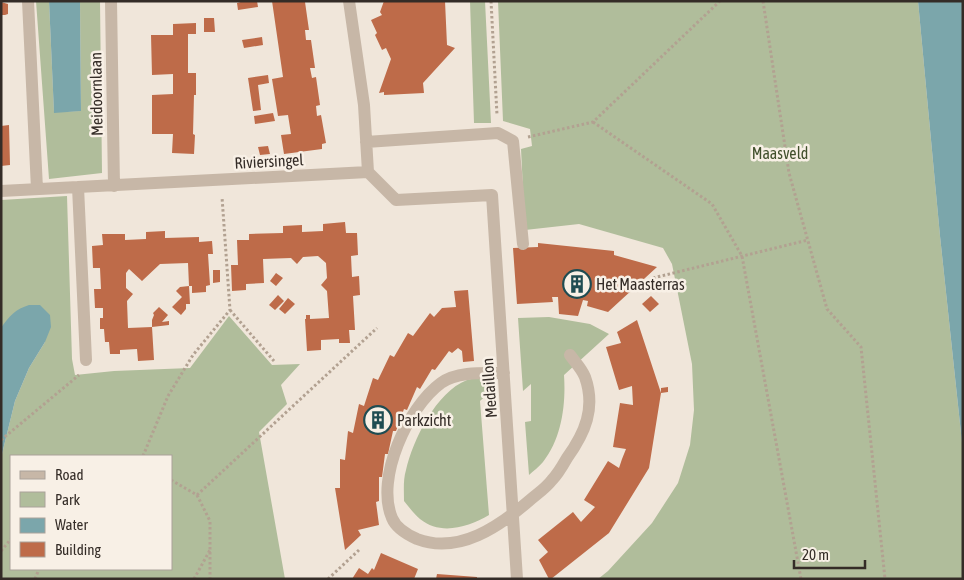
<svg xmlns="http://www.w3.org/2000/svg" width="964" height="580" viewBox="0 0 964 580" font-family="'Asap Condensed',sans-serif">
	<rect width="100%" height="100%" fill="#f0e6da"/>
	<path fill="#b0bd9b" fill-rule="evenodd" d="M36,1h13l5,111 27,-1 -1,-110h20l2,172 -53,6z
		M470,1h15l6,122h-17z
		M498,1h420l22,235 23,216v127h-365l10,-8 44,-48 26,-40 12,-38 4,-35 -2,-46 -20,-100 -9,-16 -84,-24 -54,6 -4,-81 11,-3 -2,-17 -27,-8z
		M67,196l5,163 3,16 39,-4 76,-3 39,-52 43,49 28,-1 -19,21 6,19 -28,28 26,147h-284v-121l14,-57 14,-33 16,-26 -44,-14v-128zM11,456h160v113h-160z
		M549,317l41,7 19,10 -45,41c2,29 -2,63 -21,87 -4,5 -10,9 -14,13l-4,-53 6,-1v-37l-8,7 -5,-73z
		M486,378l9,9 -15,14 9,114c-21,12 -48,21 -69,4 -6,-5 -11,-12 -16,-18 0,-10 -1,-21 2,-31 7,-30 30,-78 61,-90 5,-2 13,-1 19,-2z"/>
	<path fill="#7ba6ab" d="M49,1h31l1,110 -27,2z
		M918,1h45v451l-23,-216z
		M29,305h11l10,10 1,12 -6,15 -16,26 -14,33 -14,57v-130c8,-12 15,-19 28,-23z"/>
	<path fill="#be6b49" d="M244,1h13l1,6 -20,3 -1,-7z
		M272,1l33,1 4,28h-4l1,10h5l4,28h-5l2,10 4,-1 4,28 -4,1 1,10 4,-1 5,28 -4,1v5l-38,5 -3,-19 10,-1 -3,-19 -10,1 -6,-37 11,-2z
		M384,1h61l2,44 8,3 -32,35 1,10 -40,2v-3l-5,1 12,-34 -5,-11 -4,2 -7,-15 2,-2 -6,-13 11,-5 -2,-3z
		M1,2l7,2v10l-3,1h-4z
		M204,18h10l1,14h-11z
		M196,23v11h-8v39h8v22h-2l-1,39 2,1 -1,19 -22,-1 1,-19h-21v-39l21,-1v-20l-21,1 -1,-40h22v-11z
		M262,37l1,8 -19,3 -2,-8z
		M268,75l1,8 -11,2 3,25 -8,1 -5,-33z
		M273,113l2,8 -20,3 -1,-8z
		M9,125l1,40 -9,1v-40z
		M268,146l2,8 -10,1 -2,-8z
		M345,222l1,11h11l1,22 -7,1 1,21 7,-1 1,19 -7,1 2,34h-6l1,13h-11v-4l-18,1v10l-14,1 -2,-32h1v-4h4v4l19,-1 -2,-27 -6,-6 6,-7 -1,-15 -8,-7 -15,1 -6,7 -6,-6 -28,1 1,24 -18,1v6l-14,1 -1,-26h7l-1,-25h12v-6l34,-1v-7l19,-1v7l21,-1v-7z
		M165,231v7l34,-1v5l13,-1 1,13h-5l2,31 -4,1v6l-14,1v-7h-3l-1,-23 -28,1 -18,17 -13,-12 -3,4v15l7,6 -6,7 1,27 24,-1 2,33 -16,1 -1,-12 -17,1v4h-10l-1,-12h-4l-1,-13h-4v-11h3v-10h-8l-1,-19h7l-1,-21h-7l-1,-22 11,-1 -1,-11h23v6l21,-1v-7z
		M538,243l76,8v4l43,12 -49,45 -21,-6 1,-5 -5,-1 -5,16 -19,-2 -1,-17h-6l1,5 -36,2 -4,-56 25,-1z
		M213,270h7v12l-7,1z
		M276,273l7,5 -7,8 -6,-5z
		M189,286l1,18h-4v5l-5,6 -9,-8 10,-10 -6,-6 4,-4z
		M468,290l6,71 -11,1 -1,-11 -4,-3 -6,5 -3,-2 -14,19 -3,-1 -12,20 -3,-2 -10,23 -3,-1 -8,22h-3l-5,23h-3l-3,23h-3v24l-3,1 3,23 -21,5 3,5 -16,15 -10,-62h5v-29l5,1 3,-29 5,2 6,-29 5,2 9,-28 5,2 12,-25 4,2 14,-24 5,3 17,-23 4,4 8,-9 14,-1 -2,-16z
		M278,295l6,6 -9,9 -6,-5z
		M651,296l8,8 -9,8 -8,-8z
		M288,298l7,6 -10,10 -6,-5z
		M159,307l9,8 -6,7 7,-1v4l-17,2v-7l2,-5 -1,-2z
		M637,320l24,73 -12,75 -40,65 -58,46h-2l-10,-19 9,-8 -10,-12 35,-28 8,10 14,-15 -11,-7 24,-39 11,7 3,-9 4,-10 -13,-2 7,-44 13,2 -1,-19 -13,4 -13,-43 15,-4 -4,-11z
		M668,387v5l-7,1v-5z
		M381,553l37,16 -4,10h-62l7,-11 9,6 4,-6 2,2z
		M437,574l40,3v2h-41z"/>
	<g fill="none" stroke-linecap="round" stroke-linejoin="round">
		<path stroke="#b2a191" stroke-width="3" stroke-dasharray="2.5 2.5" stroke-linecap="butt" d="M491,1l6,114
			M763,1l26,172 38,136 34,38 24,232
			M593,122l119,82 30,52 59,323
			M528,137l65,-15 127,-121
			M653,278l155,-38
			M230,310l44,51
			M1,440l78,-65
			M143,456l25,-60 25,-41 37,-45 -8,-113
			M171,480l26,15 13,26v58
			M197,495l180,-167
			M1,551l10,-12
			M35,579l4,-10
			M194,579l16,-29
			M328,579l31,-29"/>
		<path stroke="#c7b7a7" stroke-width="12" d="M28,1l9,188
			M111,1l3,185
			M349,1l15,104 4,67
			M366,142l132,-9 15,8 10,103
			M368,172l28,28 96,-5 25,384
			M78,187l8,173
			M1,191l367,-19
			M504,373c-19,0 -47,-2 -63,10 -33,24 -66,95 -49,135 4,10 16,17 25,21 42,16 83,-13 113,-39 7,-6 16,-12 22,-20 6,-6 11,-15 15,-22 18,-25 29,-50 18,-81 -3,-8 -10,-15 -15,-22"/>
	</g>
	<defs>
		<symbol id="building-ring" viewBox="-11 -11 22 22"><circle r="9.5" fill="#f8f0e6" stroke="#1f4c52" stroke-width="1.5"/><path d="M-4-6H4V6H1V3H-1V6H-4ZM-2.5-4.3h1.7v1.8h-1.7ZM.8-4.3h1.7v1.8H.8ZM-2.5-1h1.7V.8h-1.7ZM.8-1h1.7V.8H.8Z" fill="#1f4c52"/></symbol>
	</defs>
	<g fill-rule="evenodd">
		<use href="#building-ring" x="561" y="268" width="32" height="32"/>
		<use href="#building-ring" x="362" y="404" width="32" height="32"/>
	</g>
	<g text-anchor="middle" stroke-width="5" stroke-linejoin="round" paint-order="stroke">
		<g font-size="16" fill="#342c27" stroke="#f8f0e6">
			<text transform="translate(96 94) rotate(-91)" y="6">Meidoornlaan</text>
			<text transform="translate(269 161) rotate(-3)" y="6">Riviersingel</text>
			<text transform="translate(489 388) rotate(-94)" y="6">Medaillon</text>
		</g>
		<g font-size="16" fill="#41502c" stroke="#f8f0e6">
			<text x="780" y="159">Maasveld</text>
		</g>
		<g font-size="16" fill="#342c27" stroke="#f8f0e6" text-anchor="start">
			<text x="596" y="290">Het Maasterras</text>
			<text x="397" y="426">Parkzicht</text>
		</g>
	</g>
	<rect width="964" height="580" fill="none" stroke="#342c27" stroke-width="5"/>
	<rect x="10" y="455" width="162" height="115" fill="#f8f0e6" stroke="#aaa29a"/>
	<rect x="20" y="471" width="25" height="8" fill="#c7b7a7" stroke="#aaa29a"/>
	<text x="55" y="480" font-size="15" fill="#342c27">Road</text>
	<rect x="20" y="492" width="25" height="15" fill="#b0bd9b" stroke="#aaa29a"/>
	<text x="55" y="505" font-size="15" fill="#342c27">Park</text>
	<rect x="20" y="518" width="25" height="15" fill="#7ba6ab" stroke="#aaa29a"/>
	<text x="55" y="530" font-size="15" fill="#342c27">Water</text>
	<rect x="20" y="542" width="25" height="15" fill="#be6b49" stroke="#aaa29a"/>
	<text x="55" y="555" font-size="15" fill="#342c27">Building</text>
	<path d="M794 560v8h71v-8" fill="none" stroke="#342c27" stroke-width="2.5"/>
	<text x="802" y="560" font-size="15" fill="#342c27" stroke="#f8f0e6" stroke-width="4" paint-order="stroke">20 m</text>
</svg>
